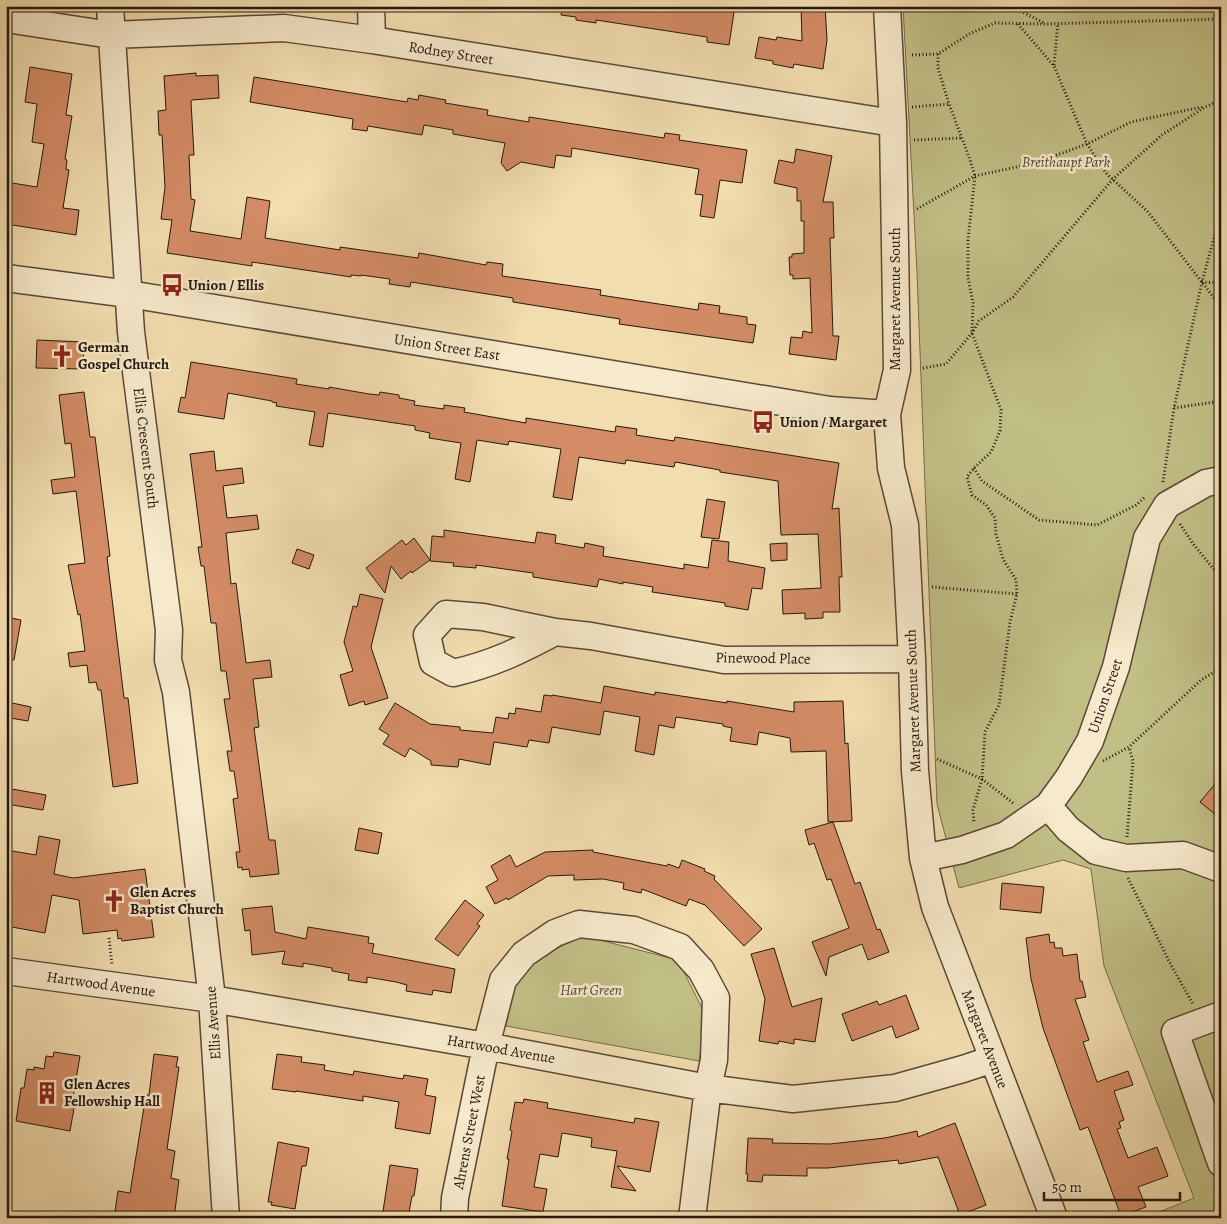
<svg xmlns="http://www.w3.org/2000/svg" width="1227" height="1224" viewBox="0 0 1227 1224" font-family="Alegreya,serif">
	<rect width="100%" height="100%" fill="#f2ddaf"/>
	<filter id="stains"><feTurbulence type="fractalNoise" baseFrequency=".004" numOctaves="4"/><feColorMatrix values="0 0 0 0 .2 0 0 0 0 .09 0 0 0 0 .02 0 0 0 .5 -.17"/></filter>
	<radialGradient id="worn" r=".72"><stop offset=".6" stop-color="#630" stop-opacity="0"/><stop offset="1" stop-color="#630" stop-opacity=".3"/></radialGradient>
	<path fill="#c1bf86" stroke="#726c4b" d="M903,6h318v1212h-77l50,-20 -90,-232 -13,-97 -28,-9 -104,28 -22,-84 -20,-532z
		M584,936l94,24 28,56 -7,45 -193,-35 7,-35 22,-33z"/>
	<path fill="#d48c66" stroke="#241810" d="M562,6h134l38,6 -5,33 -22,-3v-5l-111,-17v3l-20,-3v-3l-15,-2z
		M801,6h24l2,34 -4,29 -29,-5 -1,4 -20,-4v-3l-18,-3 4,-21 17,3 1,-3 25,4z
		M30,67l42,7 -6,41 6,1 -7,43 2,1 -1,9 3,1 -6,38 16,2 -3,25 -70,-11v-42l31,5 7,-43 -12,-2 5,-38 -12,-2z
		M196,73v3l22,-1 1,23 -27,2 -1,2 3,53h-5l2,44 4,1 -5,31 51,8 6,-42 23,4 -5,37 75,12v-3l78,11 1,-5 67,12 1,-3 16,2 -1,12 99,14 -1,5 98,15 1,-7 21,3 -1,7 28,4v7l9,1 -3,18 -134,-19 1,-5 -107,-17v-4l-102,-16 -1,5 -21,-3 1,-5 -29,-4v1l-10,-1v2l-99,-15v4l-85,-13 5,-33 -11,-1 4,-32 -3,-52h-3l-1,-24 8,-1 -2,-34z
		M254,77l153,25 1,-4 10,2 1,-5 27,5 -1,3 43,7 -1,5 42,7v-5l135,21 1,-5 15,2 -1,5 68,10 -5,33 -22,-3 -6,38 -14,-2 3,-21 -8,-1 4,-25 -127,-21 -1,9 -15,-2 -2,13 -33,-6 -14,9 -6,-8 4,-20 -52,-9v-4l-29,-5 -2,10 -54,-9 -1,5 -15,-2 1,-10 -103,-17z
		M796,149l36,7 -9,46h10l1,36h-4l3,98h6l-3,24 -47,-6 2,-17 11,1 1,-7 9,2 -2,-55 -17,1v-4h-3l-1,-18h3v-3l12,-1v-32h-3v-20h-4v-13l-23,-5 5,-23 15,3z
		M37,340l47,2 -1,27 -47,-1z
		M191,362l106,17 -1,5 33,5v-2l40,7 10,1 1,-3 19,3v3l16,3 -1,4 30,4v-4l21,3 -1,4 62,11v-5l89,14 1,-6 21,3 -1,6 38,6 1,-4 164,26 -7,46 7,-1 3,69h-3l1,35h-17v6l-18,1v-6l-22,1 -1,-24 39,-2 -3,-54 -37,1 -3,-54 -58,-9v-2l-45,-8 -1,5 -48,-7 -1,4 -46,-7 -7,43 -19,-3 8,-48 -52,-8 -1,4 -31,-5 -7,42 -15,-3 6,-36 -32,-5 1,-5 -15,-3v-4l-87,-13 -5,34 -14,-2 6,-33 -39,-6 1,-3 -5,-1v-1l-44,-8 -4,26 -46,-7 3,-15 4,1z
		M84,392l6,45h5l15,119 -3,1 17,141h4l10,85 -25,4 -12,-97h-3l-2,-8 -7,1 -2,-18 -17,2 -2,-14 17,-2 -5,-37 -2,1 -10,-50 17,-2 -9,-72 -23,3 -2,-14 24,-3 -4,-34 -6,1 -6,-49z
		M214,451l2,20 26,-3 2,15 -21,3 4,32 30,-3 2,14 -33,4 5,51 5,-1 10,80 24,-3 2,17 -19,2 6,48 -5,1 15,112h6l4,34 -29,3 -1,-8 -7,1v-3l-4,1 -2,-16h4l-7,-53 5,-1 -4,-27h-4l-3,-20h5l-8,-52h6l-4,-28h-5l-5,-48h-5l-7,-57h-3l-3,-19h4l-12,-93z
		M707,499l18,3 -6,37 -18,-2z
		M444,530l91,13 2,-11 19,3 -1,8 29,5 1,-5 19,4 -1,9 81,13v-5l24,4 4,-28 17,2 -1,19 37,7 -3,21 -10,-1 -4,22 -23,-4v-3l-73,-11 1,-5 -30,-5v2l-24,-5 -2,8 -64,-10v-4l-57,-8v3l-23,-2 1,-3 -24,-2 2,-25 12,1z
		M414,538l16,22 -18,13 -1,-2 -10,8 -10,-13 -6,27 -19,-25 36,-28 4,5z
		M787,543v17l-16,1 -1,-17z
		M297,549l17,6 -5,14 -17,-6z
		M360,594l23,5 -12,48 17,51 -23,7 -1,-4 -15,5 -9,-31 13,-4 -9,-29 9,-36 4,1z
		M6,617l15,3 -7,40h-8z
		M604,686l51,9v-3l72,11v-2l67,11v-10l49,-1 2,43 3,-1 4,78 -24,1 -2,-71 -35,1 -1,-14 -31,-6 -2,13 -27,-4 2,-13 -9,-2v-2l-47,-7 -2,11 -15,-3 -5,30 -19,-4 5,-34 -36,-6 -4,24 -48,-8 -3,16 -20,-3 -2,7 -33,-5 -4,23 -31,-6 -1,8 -27,-2v-4l-21,-13 -5,9 -22,-13 6,-9 -10,-6 16,-26 35,21 30,3v3l33,3 3,-16 12,2 1,-6 6,1 1,-6 25,4 3,-17 8,1v-1l49,8z
		M12,703l19,4 -3,14 -18,-3z
		M1221,777v42l-21,-17z
		M6,788l40,7 -3,15 -37,-6z
		M833,822l22,62 5,-2 17,48 3,-1 9,23 -21,8 -6,-16 -33,13 -3,19 -14,-34 37,-14 -18,-49 -4,1 -13,-37 -5,2 -4,-15z
		M359,828l23,5 -4,21 -23,-4z
		M39,836l21,4 -6,34 19,4 72,-9 9,68 -32,4 -1,-3 -3,1 -1,-9 -34,4 -4,-34 -27,-5 -7,38 -39,-7v-76l30,5z
		M593,850v2l74,14 1,-2 11,4 3,-8 23,9 -1,2 11,5 -1,3 48,50 -18,17 -39,-41 -16,-6 -3,7 -44,-17 -1,4 -18,-4 1,-6 -21,-4 -29,1v-5l-26,1 -40,24 -1,-2 -12,6 -9,-17 12,-7 -7,-14 19,-11 6,12 29,-15z
		M1002,883l42,4 -3,26 -41,-4z
		M465,900l19,15 -7,9 3,2 -22,30 -23,-17z
		M272,906l3,26 31,7 2,-12 61,10 -1,6 6,1 -2,9 83,16 -4,24 -18,-3 -1,5 -26,-4 1,-6 -11,-3 -29,-5v6l-19,-3 1,-6 -17,-3v-3l-29,-5v4l-21,-3 3,-13 -33,4 -2,-25 -5,1 -3,-22z
		M1049,934l1,9 4,-1 1,6h7l1,8 14,-2 3,27h2l4,16 -11,2 14,41 -6,2 14,40 31,-11 5,14 -19,6 10,29 -5,2 2,6 -4,1 11,29 29,-11 11,29 -30,11 8,20 -25,9 -33,-89 -8,3 -37,-102 -12,-49 -5,-41z
		M774,948l18,59 30,-9 -7,44 -21,-3v5l-15,-3 -1,3 -19,-3 6,-42 -14,-45z
		M906,995l13,34 -23,9 -4,-12 -40,15 -10,-27 35,-13 2,4z
		M54,1052l26,4 -7,41h3l-6,34 -54,-10 5,-33h3l3,-19 7,1v-3l10,2 2,-13 7,1z
		M154,1054l24,3 -2,10h3l-12,82 8,2 -4,27 8,2 -5,38h-60l4,-27 12,2 16,-98h3z
		M277,1054l25,3 -1,5 24,3 -1,5 29,5 1,-4 49,8 1,-4 24,4 -3,16 11,2 -6,37 -35,-6 4,-26 -36,-6v5l-67,-10v1l-24,-3z
		M524,1099l24,4 -1,5 87,15 1,-5 24,4 -9,50 -33,-6 19,25 -25,-4 6,-36 -26,-4 1,-9 -30,-5 -4,24 -18,-3 -6,33 13,2 -4,23 -41,-6 7,-47h-2l5,-28 -2,-1 5,-28 8,1z
		M955,1123l31,82 -26,10 -22,-58 -39,7 -1,-4 -70,8h-21v8l-44,-1 -1,7 -15,-1 1,-7h-2l2,-36 25,1 -1,4 58,1 55,-6 32,-7 1,6z
		M278,1142l31,6 -3,18h-4l-7,43 -24,-4 1,-3h-4z
		M390,1165l28,4 -4,27h-2l-4,22h-26z"/>
	<g fill="none" stroke-linecap="round" stroke-linejoin="round">
		<defs>
			<path id="minor" d="M110,6l21,326 38,298 -1,30 8,32 36,307 14,219
				M371,6l1,34
				M887,6l6,117 4,247 -10,44 4,54 14,57 7,134 3,112 8,87 12,49 119,311
				M6,19l105,16 173,-7 88,12 521,83
				M6,278l123,16 701,116 57,4
				M555,632c-36,19 -62,32 -102,41l-20,-11 -6,-27 19,-21 37,3 72,15 36,4 133,24 188,-1
				M1048,806l20,23 28,22 30,7 57,-3 38,14
				M923,858l39,-8 44,-15 42,-29 21,-29 21,-36 26,-74 31,-129 20,-33 39,-22 15,-3
				M6,971l206,28 274,47 222,42 85,11 102,-11 68,-19 30,-10
				M1221,1015l-46,17 46,131
				M454,1218l1,-20 31,-152 17,-66 21,-26 31,-21 24,-9 55,6 46,17 21,23 15,28 -2,62 -6,28 -16,130"/>
		</defs>
		<use href="#minor" stroke="#584938" stroke-width="29"/>
		<path stroke="#241810" stroke-width="3" stroke-dasharray="1 2.5" stroke-linecap="butt" d="M1011,6l33,17
			M1018,24l36,42 33,78 19,29 42,39 73,95
			M938,54v14l11,36 20,53 6,19 -7,64v38l5,25 -1,30 29,77 -1,21 -9,21 -17,16 -7,9 5,18 14,10 9,13 1,16 7,25 13,21 1,14 -7,28 -11,83 -14,27 -3,47 -9,31 1,13
			M912,55l26,-1 31,-20 26,-11 50,1 176,-5
			M1054,65l4,-42
			M912,107l37,-3
			M914,140l47,-2
			M917,209l58,-33 60,-13 52,-19 44,-22 71,-15
			M1202,282l19,1
			M923,368l23,-4 26,-31 7,-12 34,-24 100,-118 49,-44 43,-28 16,-7
			M1174,408l41,-6 6,-4
			M974,468l8,13 57,39 58,5 39,-20 8,-7
			M1163,482l11,-74 28,-126 19,-70
			M1180,524l14,21 27,33
			M932,587l85,7
			M937,759l45,20 31,24
			M1103,761l26,-14 72,-67 20,-12
			M1127,837l6,-76 -4,-14
			M1128,878l43,87 22,39
			M109,938l3,27"/>
		<use href="#minor" stroke="#f7e9cb" stroke-width="26"/>
	</g>
	<defs>
		<symbol id="bus-bare" viewBox="-9 -9 18 18"><path d="M-5-6H5V4H4V6H2V4H-2V6H-4V4H-5ZM-3.5-4V0h7V-4ZM-3.5 1.2v1.5H-2V1.2ZM2 1.2v1.5H3.5V1.2Z" fill="#8f2418" stroke="#f7e9cb" stroke-width="2.5" paint-order="stroke"/></symbol>
		<symbol id="church-bare" viewBox="-9 -9 18 18"><path d="M-1.2-6h2.4v3.5h3.3v2.4h-3.3V6h-2.4V-.1h-3.3v-2.4h3.3Z" fill="#8f2418" stroke="#f7e9cb" stroke-width="2.5" paint-order="stroke"/></symbol>
		<symbol id="building-bare" viewBox="-9 -9 18 18"><path d="M-4-6H4V6H1V3H-1V6H-4ZM-2.5-4.3h1.7v1.8h-1.7ZM.8-4.3h1.7v1.8H.8ZM-2.5-1h1.7V.8h-1.7ZM.8-1h1.7V.8H.8Z" fill="#8f2418" stroke="#f7e9cb" stroke-width="2.5" paint-order="stroke"/></symbol>
	</defs>
	<g fill-rule="evenodd">
		<use href="#bus-bare" x="156" y="269" width="32" height="32"/>
		<use href="#church-bare" x="46" y="340" width="32" height="32"/>
		<use href="#bus-bare" x="747" y="406" width="32" height="32"/>
		<use href="#church-bare" x="98" y="885" width="32" height="32"/>
		<use href="#building-bare" x="31" y="1077" width="32" height="32"/>
	</g>
	<g text-anchor="middle" stroke-width="5" stroke-linejoin="round" paint-order="stroke">
		<g font-size="15" fill="#241810" stroke="#f7e9cb">
			<text transform="translate(451 53) rotate(9)" y="5">Rodney Street</text>
			<text transform="translate(895 299) rotate(-90)" y="5">Margaret Avenue South</text>
			<text transform="translate(447 347) rotate(9)" y="5">Union Street East</text>
			<text transform="translate(146 448) rotate(83)" y="5">Ellis Crescent South</text>
			<text transform="translate(763 658) rotate(1)" y="5">Pinewood Place</text>
			<text transform="translate(1105 696) rotate(-71)" y="5">Union Street</text>
			<text transform="translate(913 701) rotate(-92)" y="5">Margaret Avenue South</text>
			<text transform="translate(101 984) rotate(8)" y="5">Hartwood Avenue</text>
			<text transform="translate(213 1023) rotate(-94)" y="5">Ellis Avenue</text>
			<text transform="translate(985 1039) rotate(69)" y="5">Margaret Avenue</text>
			<text transform="translate(501 1049) rotate(10)" y="5">Hartwood Avenue</text>
			<text transform="translate(469 1132) rotate(-79)" y="5">Ahrens Street West</text>
		</g>
		<g font-size="15" font-style="italic" fill="#534a33" stroke="#f7e9cb">
			<text x="1066" y="167">Breithaupt Park</text>
			<text x="591" y="995">Hart Green</text>
		</g>
		<g font-size="15" font-weight="bold" fill="#241810" stroke="#f7e9cb" text-anchor="start">
			<text x="188" y="290">Union / Ellis</text>
			<text x="78" y="352">German<tspan x="78" dy="17">Gospel Church</tspan></text>
			<text x="780" y="427">Union / Margaret</text>
			<text x="130" y="897">Glen Acres<tspan x="130" dy="17">Baptist Church</tspan></text>
			<text x="64" y="1089">Glen Acres<tspan x="64" dy="17">Fellowship Hall</tspan></text>
		</g>
	</g>
	<rect width="1227" height="1224" fill="none" stroke="#f2ddaf" stroke-width="25"/>
	<rect x="8" y="8" width="1212" height="1209" fill="none" stroke="#241810" stroke-width="2.5"/>
	<rect x="12" y="12" width="1202" height="1199" fill="none" stroke="#241810"/>
	<path d="M1044 1192v8h136v-8" fill="none" stroke="#241810" stroke-width="2.5"/>
	<text x="1052" y="1192" font-size="15" fill="#241810" stroke="#f7e9cb" stroke-width="4" paint-order="stroke">50 m</text>
	<rect width="100%" height="100%" filter="url(#stains)"/>
	<rect width="100%" height="100%" fill="url(#worn)"/>
</svg>
